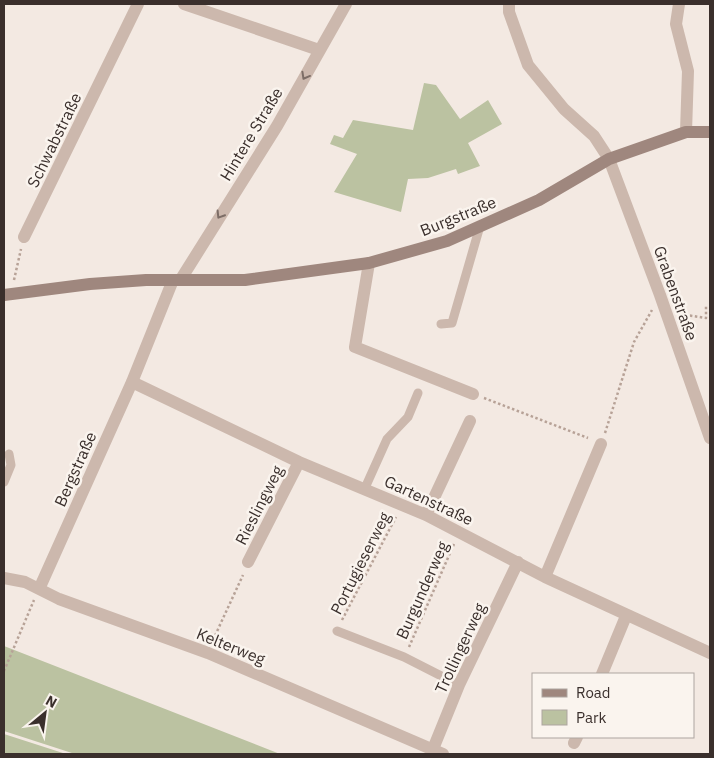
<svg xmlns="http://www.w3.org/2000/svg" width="714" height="758" viewBox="0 0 714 758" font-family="'IBM Plex Sans',sans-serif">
	<rect width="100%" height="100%" fill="#f3e9e2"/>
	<path fill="#bbc2a1" d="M424,83l12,2 24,34 28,-19 14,24 -34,19 12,23 -22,8 -2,-5 -28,9 -20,1 -7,33 -67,-20 23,-38 -27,-10 4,-9 9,3 10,-18 60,10z
		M4,646l276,108h-205l-71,-23z
		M4,734l62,20h-62z"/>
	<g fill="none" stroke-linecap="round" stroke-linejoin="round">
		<path stroke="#b7a297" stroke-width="2.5" stroke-dasharray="2.5 2.5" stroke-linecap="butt" d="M14,280l7,-31
			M680,314l26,4v-13
			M484,398l104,40
			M605,433l29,-91 18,-32
			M342,620l54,-103
			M213,640l30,-65
			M409,647l45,-103
			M4,671l30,-71"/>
		<path stroke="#ccb8ad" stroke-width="9" d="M441,324l11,-1 28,-97
			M4,482l7,-17 -2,-11
			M365,488l22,-49 21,-22 10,-24
			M337,631l67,26 55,28"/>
		<path stroke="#ccb8ad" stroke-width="12" d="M184,4l135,46
			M509,4v8l19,53 36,44 30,27 15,23 51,136 50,143
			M679,4l-3,20 12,47 -2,61
			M24,237l114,-233
			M369,263l-14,84 118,47
			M181,279l96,-153 69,-122
			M132,382l167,80 127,53 119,62 165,76
			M426,515l44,-94
			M248,562l51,-100
			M545,577l56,-133
			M4,578l21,4 34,17 149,54 235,101
			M40,587l92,-205 41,-102
			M602,674l24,-58
			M574,743l3,-6
			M433,749l26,-64 59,-123"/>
		<path stroke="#9f877e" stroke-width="12" d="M4,295l86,-11 56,-4h99l124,-17 78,-22 92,-41 70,-41 77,-27h24"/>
	</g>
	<defs><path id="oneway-chevron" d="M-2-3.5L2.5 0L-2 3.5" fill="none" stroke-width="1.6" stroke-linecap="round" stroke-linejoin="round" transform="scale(1.25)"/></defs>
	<g stroke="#7c6d66">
		<use href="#oneway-chevron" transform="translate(305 76) rotate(119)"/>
		<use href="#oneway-chevron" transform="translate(220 215) rotate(122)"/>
	</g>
	<g text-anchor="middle" stroke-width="5" stroke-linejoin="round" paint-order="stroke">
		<g font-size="16" fill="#3a2f2c" stroke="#faf4ee">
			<text transform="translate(251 134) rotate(-59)" y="6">Hintere Straße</text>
			<text transform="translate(54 140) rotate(-64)" y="6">Schwabstraße</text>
			<text transform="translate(458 216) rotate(-22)" y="6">Burgstraße</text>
			<text transform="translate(676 293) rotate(70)" y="6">Grabenstraße</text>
			<text transform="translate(75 469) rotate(-66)" y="6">Bergstraße</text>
			<text transform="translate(429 500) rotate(25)" y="6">Gartenstraße</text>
			<text transform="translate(259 505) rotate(-63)" y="6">Rieslingweg</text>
			<text transform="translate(360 563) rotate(-63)" y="6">Portugieserweg</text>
			<text transform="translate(422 590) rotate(-66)" y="6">Burgunderweg</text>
			<text transform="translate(231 646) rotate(22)" y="6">Kelterweg</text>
			<text transform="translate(460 648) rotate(-65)" y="6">Trollingerweg</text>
		</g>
	</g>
	<rect width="714" height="758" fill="none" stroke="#3a2f2c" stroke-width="10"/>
	<rect x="532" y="673" width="162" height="65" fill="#faf4ee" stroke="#ada5a0"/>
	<rect x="542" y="689" width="25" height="8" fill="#9f877e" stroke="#ada5a0"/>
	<text x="576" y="698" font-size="15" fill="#3a2f2c">Road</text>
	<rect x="542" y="710" width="25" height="15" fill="#bbc2a1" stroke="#ada5a0"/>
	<text x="576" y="723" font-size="15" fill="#3a2f2c">Park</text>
	<g transform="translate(45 713) rotate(29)" stroke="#faf4ee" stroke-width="4" paint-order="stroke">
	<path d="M0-4L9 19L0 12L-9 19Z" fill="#3a2f2c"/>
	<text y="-8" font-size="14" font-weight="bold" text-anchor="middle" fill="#3a2f2c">N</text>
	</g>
</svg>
